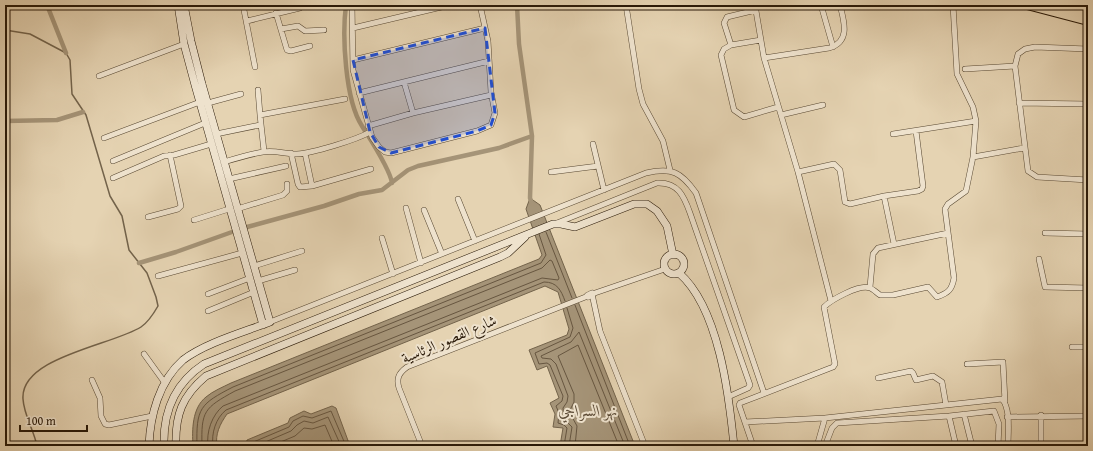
<svg xmlns="http://www.w3.org/2000/svg" width="1093" height="451" viewBox="0 0 1093 451" font-family="'Gentium Book Plus',Amiri,serif">
	<rect width="100%" height="100%" fill="#e5d3b2"/>
	<filter id="stains"><feTurbulence type="fractalNoise" baseFrequency=".005" numOctaves="4"/><feColorMatrix values="0 0 0 0 .2 0 0 0 0 .09 0 0 0 0 .02 0 0 0 .5 -.17"/></filter>
	<radialGradient id="worn" r=".72"><stop offset=".6" stop-color="#630" stop-opacity="0"/><stop offset="1" stop-color="#630" stop-opacity=".3"/></radialGradient>
	<path fill="#a59478" stroke="#73634b" d="M530,198l10,7 95,241h-75l3,-18 -10,-1 2,-13 -5,-11 9,-5 -12,-32 -10,4 -8,-20 38,-15 2,-6 -11,-37 -13,-6 -318,128c-7,10 -12,20 -10,32h-24c-1,-16 -1,-38 13,-49 7,-6 17,-10 25,-14l308,-124 3,-4 -16,-46z
		M332,406l4,2 14,38h-104l1,-6 41,-17 2,-5 14,-7 7,3z"/>
	<g fill="none" stroke-linecap="round" stroke-linejoin="round">
		<path stroke="#675640" stroke-width="1" d="M546,232l26,66
			M575,305l55,141
			M197,446c-1,-38 3,-42 36,-59l308,-124 5,-8 -7,-21
			M202,446c-1,-35 2,-38 33,-55l307,-123 8,-8 2,1 7,17 -1,2 -16,-2 -319,128c-11,9 -17,26 -15,40
			M213,446c-2,-13 3,-28 13,-36l318,-128c13,0 17,8 21,19
			M250,446l1,-3 38,-16 4,-6 10,-5 9,2 19,-7 15,35
			M256,446l35,-15 6,-6 7,-4 9,2 15,-6 13,29
			M271,446l24,-10 9,-8 8,1 13,-4 9,21
			M564,446l3,-18 -3,-3 -6,-2 1,-10 -3,-7 6,-5 1,-5 -13,-31 -3,-2 -8,1 -4,-11 35,-16 3,-9 -6,-20
			M569,446l3,-19 -8,-8 -1,-11 4,-6 1,-6 -12,-32 -5,-5 -9,-1 -1,-2 30,-14 8,-10 46,114
			M575,446l2,-20 -6,-11 -1,-5 4,-8v-8l-16,-38 20,-11 41,101"/>
		<path stroke="#73634b" stroke-width="1.5" d="M5,30l25,4 36,19 4,7 2,34 14,21 24,81 12,20 7,34 18,23 9,24 2,9c-4,7 -11,17 -17,21 -28,18 -121,30 -118,72 1,17 11,31 14,47"/>
		<path stroke="#a59478" stroke-width="4.5" d="M47,5l19,48
			M346,5c-4,30 -1,95 16,121 8,13 28,43 30,57
			M517,5l2,39 13,92 -2,62 2,6
			M5,121l52,-1 26,-8
			M247,227l77,-21 35,-12 23,-4 26,-20 10,-4 81,-18 33,-12
			M139,263l37,-11 56,-20"/>
		<defs>
			<path id="minor" d="M19,5l1,1
				M243,5l12,62
				M352,5l1,65 19,67 7,10 6,5 6,1 86,-22 14,-6 4,-12 -4,-21 -3,-51 -8,-36
				M626,5l13,84 4,15 20,37 7,29
				M755,5l9,53 34,114 33,129
				M821,5l12,42
				M1079,5l1,6
				M276,13l11,37 4,1 19,-5
				M247,21l53,-13
				M353,28l97,-23
				M281,29l17,-3 7,5 19,-1
				M761,40l-30,5 -7,4 -3,6 13,55 10,7 34,-10
				M731,45l-7,-22 3,-6 29,-7
				M1088,49l-53,-2 -10,2 -7,5 -3,12 13,105 9,6 51,3
				M764,58l65,-10c22,-6 15,-27 11,-43
				M353,60l132,-32
				M965,69l50,-3
				M99,76l85,-32
				M404,82l9,31
				M258,90l2,25
				M359,93l130,-32
				M208,103l33,-9
				M1019,103l69,1
				M781,115l42,-10
				M368,126l45,-13 78,-18
				M216,134l44,-9
				M893,134l83,-13
				M104,138l96,-36
				M593,144l11,46
				M264,151l-4,-36 85,-16
				M291,153l7,31 2,3 12,-1
				M305,153l7,33 59,-17
				M973,157l51,-9
				M113,161l92,-38
				M224,162c13,-4 26,-8 39,-10 12,-2 22,2 34,2 16,-1 59,-14 73,-22
				M551,172l47,-6
				M798,172l36,-8 6,6 5,32 5,2 34,-8 34,-5 4,-2 1,-3 -7,-55
				M113,178l51,-22 10,-1 37,-11
				M229,179l57,-13
				M884,196l10,48
				M458,199l17,42
				M406,208l15,55
				M237,209l46,-14 4,-4v-7
				M424,210l18,44
				M148,217l30,-8 3,-3 -11,-51
				M194,220l35,-11
				M557,223l100,-40c21,-1 27,13 33,30l60,172 -2,3 -20,9
				M1045,233l43,1
				M382,238l11,36
				M1039,259l6,28 43,1
				M254,266l48,-15
				M158,276l84,-23
				M258,281l37,-11
				M870,287l3,-33 5,-6 70,-15
				M208,294l42,-16
				M208,311l46,-19
				M270,322l376,-149c26,-6 35,-1 50,20l68,200
				M1072,347h16
				M144,354l21,29
				M967,364l36,-2 2,40
				M878,378l33,-7 2,2 3,7 17,-4 9,6 4,23
				M92,380l8,18 1,18 4,8 4,1 43,-9
				M964,414l8,32
				M1041,415v31
				M949,416l45,-5 5,13 -1,22
				M1007,417l81,-1
				M745,422l80,-4 177,-19c9,10 6,34 6,47
				M422,446l-23,-58c-3,-10 0,-15 8,-21l181,-71
				M645,446l-45,-115 -8,-37 73,-25
				M753,446l-14,-41 1,-2 93,-36 2,-3 -11,-57c7,-7 35,-23 46,-19 3,1 7,5 10,7h13l35,-8 9,10c11,-4 15,-7 17,-19l-9,-69 3,-5 18,-13 7,-34 3,-36 -3,-14 -16,-33 -4,-69
				M817,446l8,-28
				M825,446l7,-18 5,-5 112,-7 7,30"/>
			<path id="tertiary" d="M588,296l4,-2"/>
			<path id="secondary" d="M178,5l6,39 11,41 68,240
				M664 264a10 10 0 1 1 20 0a10 10 0 1 1-20 0Z
				M679,273c40,35 50,122 55,173
				M149,446c1,-30 10,-65 34,-86 22,-17 61,-28 87,-38l-68,-238 -11,-43 -7,-36
				M164,446c-1,-34 11,-63 40,-82l349,-140h8l14,3 59,-23h13l10,7 10,15 6,29
				M176,446c-1,-31 6,-50 30,-70l294,-119 8,-4 17,-16"/>
			<path id="primary" d="M1027,5l61,16
				M1055,5l33,9"/>
		</defs>
		<use href="#minor" stroke="#584832" stroke-width="6"/>
		<use href="#tertiary" stroke="#584832" stroke-width="8"/>
		<use href="#secondary" stroke="#291908" stroke-width="8"/>
		<use href="#primary" stroke="#291908" stroke-width="10"/>
		<use href="#minor" stroke="#eee2cd" stroke-width="5"/>
		<use href="#tertiary" stroke="#eee2cd" stroke-width="7"/>
		<use href="#secondary" stroke="#eee2cd" stroke-width="7"/>
		<use href="#primary" stroke="#e5d3b2" stroke-width="8"/>
	</g>
	<path fill="#1d4ed8" fill-opacity="0.2" stroke="#1d4ed8" stroke-width="3" stroke-dasharray="8 5" stroke-linejoin="round" d="M485,28l10,85 -4,12 -14,6 -86,22 -12,-6 -9,-15 -17,-72z"/>
	<g text-anchor="middle" stroke-width="4" stroke-linejoin="round" paint-order="stroke">
		<g font-size="15" fill="#291908" stroke="#eee2cd">
			<text transform="translate(449 339) rotate(-23)" y="5">شارع القصور الرئاسية</text>
		</g>
		<g font-size="16" font-style="italic" fill="#5b4a35" stroke="#eee2cd">
			<text x="588" y="416">نهر السراجي</text>
		</g>
	</g>
	<rect width="1093" height="451" fill="none" stroke="#e5d3b2" stroke-width="20"/>
	<rect x="6" y="6" width="1081" height="439" fill="none" stroke="#291908" stroke-width="2"/>
	<rect x="10" y="10" width="1073" height="431" fill="none" stroke="#291908"/>
	<path d="M20 425v6h67v-6" fill="none" stroke="#291908" stroke-width="2"/>
	<text x="26" y="425" font-size="12" fill="#291908" stroke="#eee2cd" stroke-width="3" paint-order="stroke">100 m</text>
	<rect width="100%" height="100%" filter="url(#stains)"/>
	<rect width="100%" height="100%" fill="url(#worn)"/>
</svg>
